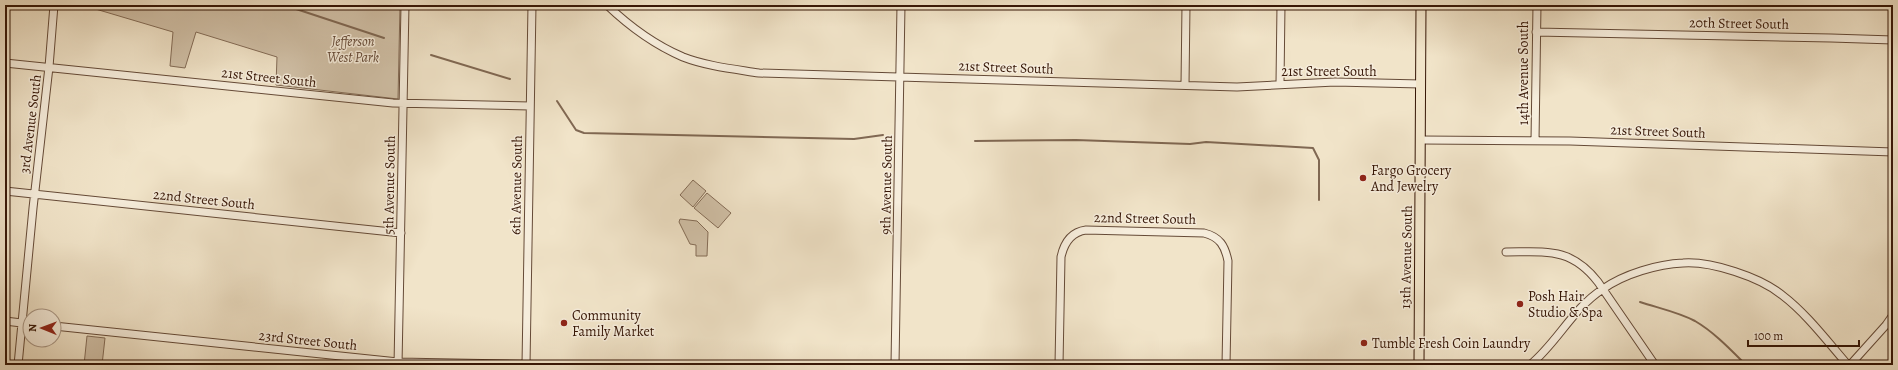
<svg xmlns="http://www.w3.org/2000/svg" width="1898" height="370" viewBox="0 0 1898 370" font-family="Alegreya,serif">
	<rect width="100%" height="100%" fill="#f1e4c9"/>
	<filter id="stains"><feTurbulence type="fractalNoise" baseFrequency=".005" numOctaves="4"/><feColorMatrix values="0 0 0 0 .2 0 0 0 0 .09 0 0 0 0 .02 0 0 0 .5 -.17"/></filter>
	<radialGradient id="worn" r=".72"><stop offset=".6" stop-color="#630" stop-opacity="0"/><stop offset="1" stop-color="#630" stop-opacity=".3"/></radialGradient>
	<path fill="#d1c1a8" stroke="#846c57" d="M82,5h318l-2,94 -122,-14 1,-28 -81,-25 -11,36 -15,-2 3,-34z
		M693,180l13,11 -13,16 -13,-12z
		M707,193l24,20 -13,15 -24,-20z
		M680,219l17,2 11,11 -1,24h-11v-11l-6,-1 -11,-22z
		M87,336l18,2 -3,27h-18z"/>
	<g fill="none" stroke-linecap="round" stroke-linejoin="round">
		<path stroke="#806853" stroke-width="2" d="M284,5l100,33
			M431,55l79,24
			M557,101l19,29 8,3 270,6 29,-4
			M975,141l101,-1 114,4 16,-2 107,6 6,12v40
			M1640,302c18,6 38,10 55,19 19,11 36,29 51,44"/>
		<defs>
			<path id="minor" d="M607,5c22,21 48,40 76,52 23,9 51,12 76,16l478,14 98,-5 86,2
				M1536,32l295,6 62,2
				M5,63l388,40 137,3
				M1280,83l1,-78
				M1185,85l1,-80
				M1421,140l149,1 323,11
				M1535,141l2,-136
				M5,191l396,42
				M1506,252c40,0 65,-5 92,30l57,83
				M5,321l25,3
				M54,326l344,36 162,3
				M18,365l15,-157 16,-141 5,-62
				M398,365l7,-360
				M526,365l6,-360
				M895,365l6,-360
				M1059,365l2,-108c3,-14 10,-25 25,-27l118,3c16,4 21,13 24,28l-2,104
				M1530,365c27,-22 43,-57 73,-76 21,-15 55,-25 80,-26 28,-2 77,14 99,32 25,19 45,46 66,70
				M1850,365l36,-40 7,-10"/>
			<path id="major" d="M1419,365l2,-360"/>
		</defs>
		<use href="#minor" stroke="#654a37" stroke-width="9"/>
		<use href="#major" stroke="#361606" stroke-width="11"/>
		<use href="#minor" stroke="#f6eddc" stroke-width="7"/>
		<use href="#major" stroke="#f1e4c9" stroke-width="9"/>
	</g>
	<g fill="#8f2418" stroke="#f6eddc" stroke-width="1.5">
		<circle cx="1363" cy="178" r="4"/>
		<circle cx="1520" cy="304" r="4"/>
		<circle cx="564" cy="323" r="4"/>
		<circle cx="1364" cy="343" r="4"/>
	</g>
	<g text-anchor="middle" stroke-width="3" stroke-linejoin="round" paint-order="stroke">
		<g font-size="14" fill="#361606" stroke="#f6eddc">
			<text transform="translate(1739 23) rotate(1)" y="5">20th Street South</text>
			<text transform="translate(1006 67) rotate(2)" y="5">21st Street South</text>
			<text x="1329" y="76">21st Street South</text>
			<text transform="translate(1523 73) rotate(-90)" y="5">14th Avenue South</text>
			<text transform="translate(269 77) rotate(6)" y="5">21st Street South</text>
			<text transform="translate(30 124) rotate(-83)" y="5">3rd Avenue South</text>
			<text transform="translate(1658 131) rotate(2)" y="5">21st Street South</text>
			<text transform="translate(389 185) rotate(-89)" y="5">5th Avenue South</text>
			<text transform="translate(516 185) rotate(-89)" y="5">6th Avenue South</text>
			<text transform="translate(886 185) rotate(-89)" y="5">9th Avenue South</text>
			<text transform="translate(204 199) rotate(6)" y="5">22nd Street South</text>
			<text transform="translate(1145 218) rotate(1)" y="5">22nd Street South</text>
			<text transform="translate(1406 257) rotate(-89)" y="5">13th Avenue South</text>
			<text transform="translate(308 340) rotate(6)" y="5">23rd Street South</text>
		</g>
		<g font-size="14" font-style="italic" fill="#644937" stroke="#f6eddc">
			<text x="353" y="46">Jefferson<tspan x="353" dy="16">West Park</tspan></text>
		</g>
		<g font-size="14" fill="#361606" stroke="#f6eddc" text-anchor="start">
			<text x="1371" y="175">Fargo Grocery<tspan x="1371" dy="16">And Jewelry</tspan></text>
			<text x="1528" y="301">Posh Hair<tspan x="1528" dy="16">Studio &amp; Spa</tspan></text>
			<text x="572" y="320">Community<tspan x="572" dy="16">Family Market</tspan></text>
			<text x="1372" y="348">Tumble Fresh Coin Laundry</text>
		</g>
	</g>
	<rect width="1898" height="370" fill="none" stroke="#f1e4c9" stroke-width="20"/>
	<rect x="6" y="6" width="1886" height="358" fill="none" stroke="#361606" stroke-width="2"/>
	<rect x="10" y="10" width="1878" height="350" fill="none" stroke="#361606"/>
	<g transform="translate(42 328) rotate(271)"><circle r="19" fill="#f6eddc" stroke="#a99786"/>
	<path d="M0-3L7 15L0 10L-7 15Z" fill="#8f2418"/>
	<text y="-6" font-size="11" font-weight="bold" text-anchor="middle" fill="#361606">N</text>
	</g>
	<path d="M1748 340v6h111v-6" fill="none" stroke="#361606" stroke-width="2"/>
	<text x="1754" y="340" font-size="12" fill="#361606" stroke="#f6eddc" stroke-width="3" paint-order="stroke">100 m</text>
	<rect width="100%" height="100%" filter="url(#stains)"/>
	<rect width="100%" height="100%" fill="url(#worn)"/>
</svg>
